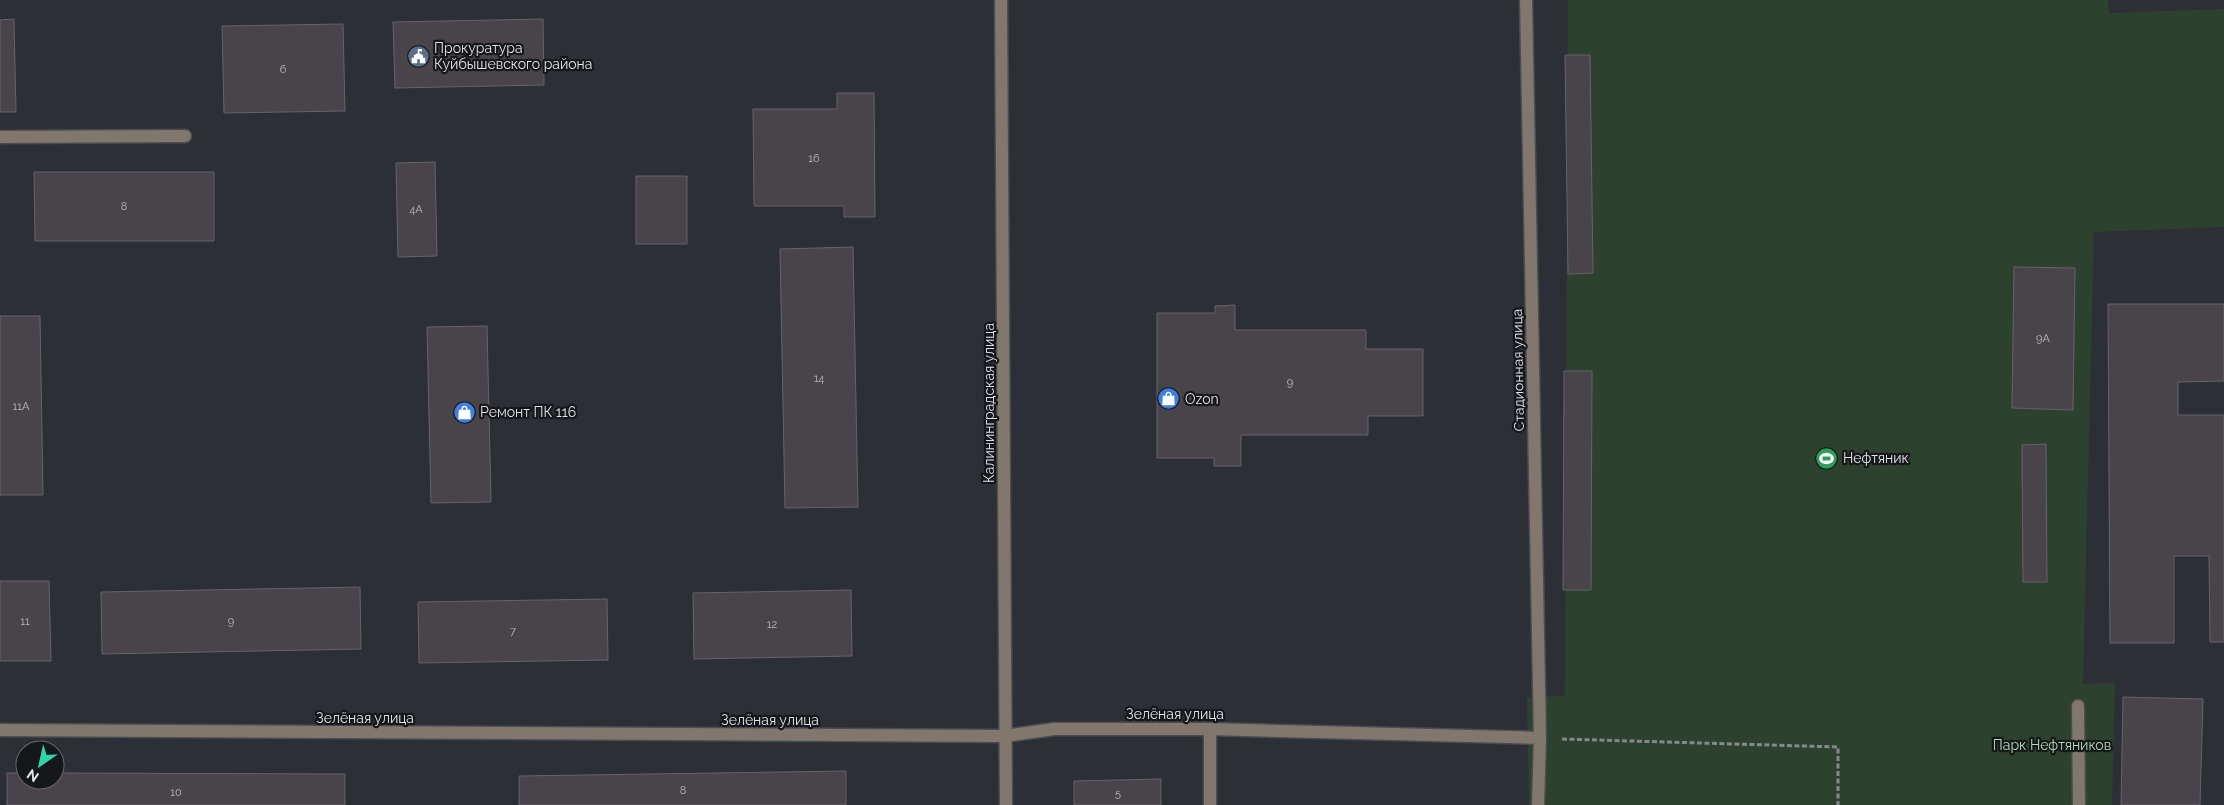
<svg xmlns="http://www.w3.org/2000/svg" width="2224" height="805" viewBox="0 0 2224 805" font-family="Raleway,sans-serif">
	<rect width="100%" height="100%" fill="#2c2f35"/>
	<path fill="#2d422e" d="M1568,0h540l1,13 115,-4v218l-130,5 -11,452 32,-1 -3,122h-583l-2,-108 38,-1z"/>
	<path fill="#48444a" stroke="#676369" d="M14,19l2,93h-16v-92z
		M543,19l1,66 -149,3 -2,-66z
		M343,24l2,87 -121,2 -2,-87z
		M1565,55h25l3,218 -25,1z
		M837,93h37l1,124h-31v-11h-90l-1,-97h84z
		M435,162l2,94 -39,1 -2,-94z
		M34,172h180v69h-179z
		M636,176h51v68h-51z
		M853,247l5,260 -73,1 -5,-259z
		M2014,267l61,1 -2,142 -61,-2z
		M2108,304h116v77l-46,1v33h46v227h-14l-1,-86h-35v87h-64z
		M1235,305v25h131v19h57v67h-55v19h-127v31h-27v-8h-57v-145h58v-7z
		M0,316h40l3,179h-43z
		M487,326l4,176 -60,1 -4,-176z
		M1564,371h28l-1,219h-28z
		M2046,444l1,138h-24l-1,-137z
		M0,581h49l2,80h-51z
		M360,587l1,62 -259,5 -1,-62z
		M851,590l1,66 -158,3 -1,-66z
		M607,599l1,61 -189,3 -1,-61z
		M2123,697l80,2 -3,106h-79z
		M846,771v34h-327v-29z
		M7,773h18v7h30v-7l290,1v31h-338z
		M1161,779v26h-87v-24z"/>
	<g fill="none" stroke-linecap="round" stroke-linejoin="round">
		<defs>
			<path id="minor" d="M1001,0l5,805
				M1526,0l14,738 -2,67
				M0,137l185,-1
				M2078,706l1,99
				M1210,729v76
				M0,730l1005,6 49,-7h156l330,9"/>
		</defs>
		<use href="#minor" stroke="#494c51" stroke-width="15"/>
		<path stroke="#85888d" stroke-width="3" stroke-dasharray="5 2.5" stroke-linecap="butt" d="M1562,739l276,8v58"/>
		<use href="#minor" stroke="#81776d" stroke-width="12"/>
	</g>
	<defs>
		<symbol id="civic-disc" viewBox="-11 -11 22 22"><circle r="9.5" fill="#5c6f8a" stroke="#16171a"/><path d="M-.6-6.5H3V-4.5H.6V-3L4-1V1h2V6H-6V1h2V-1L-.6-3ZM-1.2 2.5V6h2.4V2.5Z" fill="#fff"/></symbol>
		<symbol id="shop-disc" viewBox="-11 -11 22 22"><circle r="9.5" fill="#3f7fe0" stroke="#16171a"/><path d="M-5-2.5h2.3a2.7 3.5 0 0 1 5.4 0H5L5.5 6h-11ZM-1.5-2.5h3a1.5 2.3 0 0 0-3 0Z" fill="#fff"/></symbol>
		<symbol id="stadium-disc" viewBox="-11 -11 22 22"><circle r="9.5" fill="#2e9e5b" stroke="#16171a"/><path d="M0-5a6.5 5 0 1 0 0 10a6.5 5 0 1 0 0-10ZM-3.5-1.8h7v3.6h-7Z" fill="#fff"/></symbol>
	</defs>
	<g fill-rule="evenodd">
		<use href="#civic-disc" x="406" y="44" width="25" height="25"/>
		<use href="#shop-disc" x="1156" y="386" width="25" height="25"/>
		<use href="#shop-disc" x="452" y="400" width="25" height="25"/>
		<use href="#stadium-disc" x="1814" y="446" width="25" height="25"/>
	</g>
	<g text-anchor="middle" stroke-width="4.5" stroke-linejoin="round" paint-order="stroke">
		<g font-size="11" fill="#bbbbc0">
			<text x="283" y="73">6</text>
			<text x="814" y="162">16</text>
			<text x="124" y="210">8</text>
			<text x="416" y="213">4А</text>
			<text x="2043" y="342">9А</text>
			<text x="819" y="382">14</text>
			<text x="1290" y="386">9</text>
			<text x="21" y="410">11А</text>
			<text x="25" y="625">11</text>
			<text x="231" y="625">9</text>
			<text x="772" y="628">12</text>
			<text x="513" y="635">7</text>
			<text x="683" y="794">8</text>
			<text x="176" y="796">10</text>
			<text x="1118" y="797">5</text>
		</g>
		<g font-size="14" fill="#e1e3e7" stroke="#16171a" text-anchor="start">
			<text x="434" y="53">Прокуратура<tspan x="434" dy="16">Куйбышевского района</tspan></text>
			<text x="1185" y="404">Ozon</text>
			<text x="480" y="417">Ремонт ПК 116</text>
			<text x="1843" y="463">Нефтяник</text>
		</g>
		<g font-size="14" fill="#e1e3e7" stroke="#16171a">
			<text transform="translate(1518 370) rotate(-91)" y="5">Стадионная улица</text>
			<text transform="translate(989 403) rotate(-90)" y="5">Калининградская улица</text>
			<text x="1175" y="719">Зелёная улица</text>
			<text x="365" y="723">Зелёная улица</text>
			<text x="770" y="725">Зелёная улица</text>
		</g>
		<g font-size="14" fill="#b0dcb2" stroke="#16171a">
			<text x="2052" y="750">Парк Нефтяников</text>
		</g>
	</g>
	<g transform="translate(40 765) rotate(214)"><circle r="24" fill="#16171a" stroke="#67696c"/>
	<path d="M0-4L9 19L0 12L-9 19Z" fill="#30d4a9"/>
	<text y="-8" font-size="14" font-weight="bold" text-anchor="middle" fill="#e1e3e7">N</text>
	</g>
</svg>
